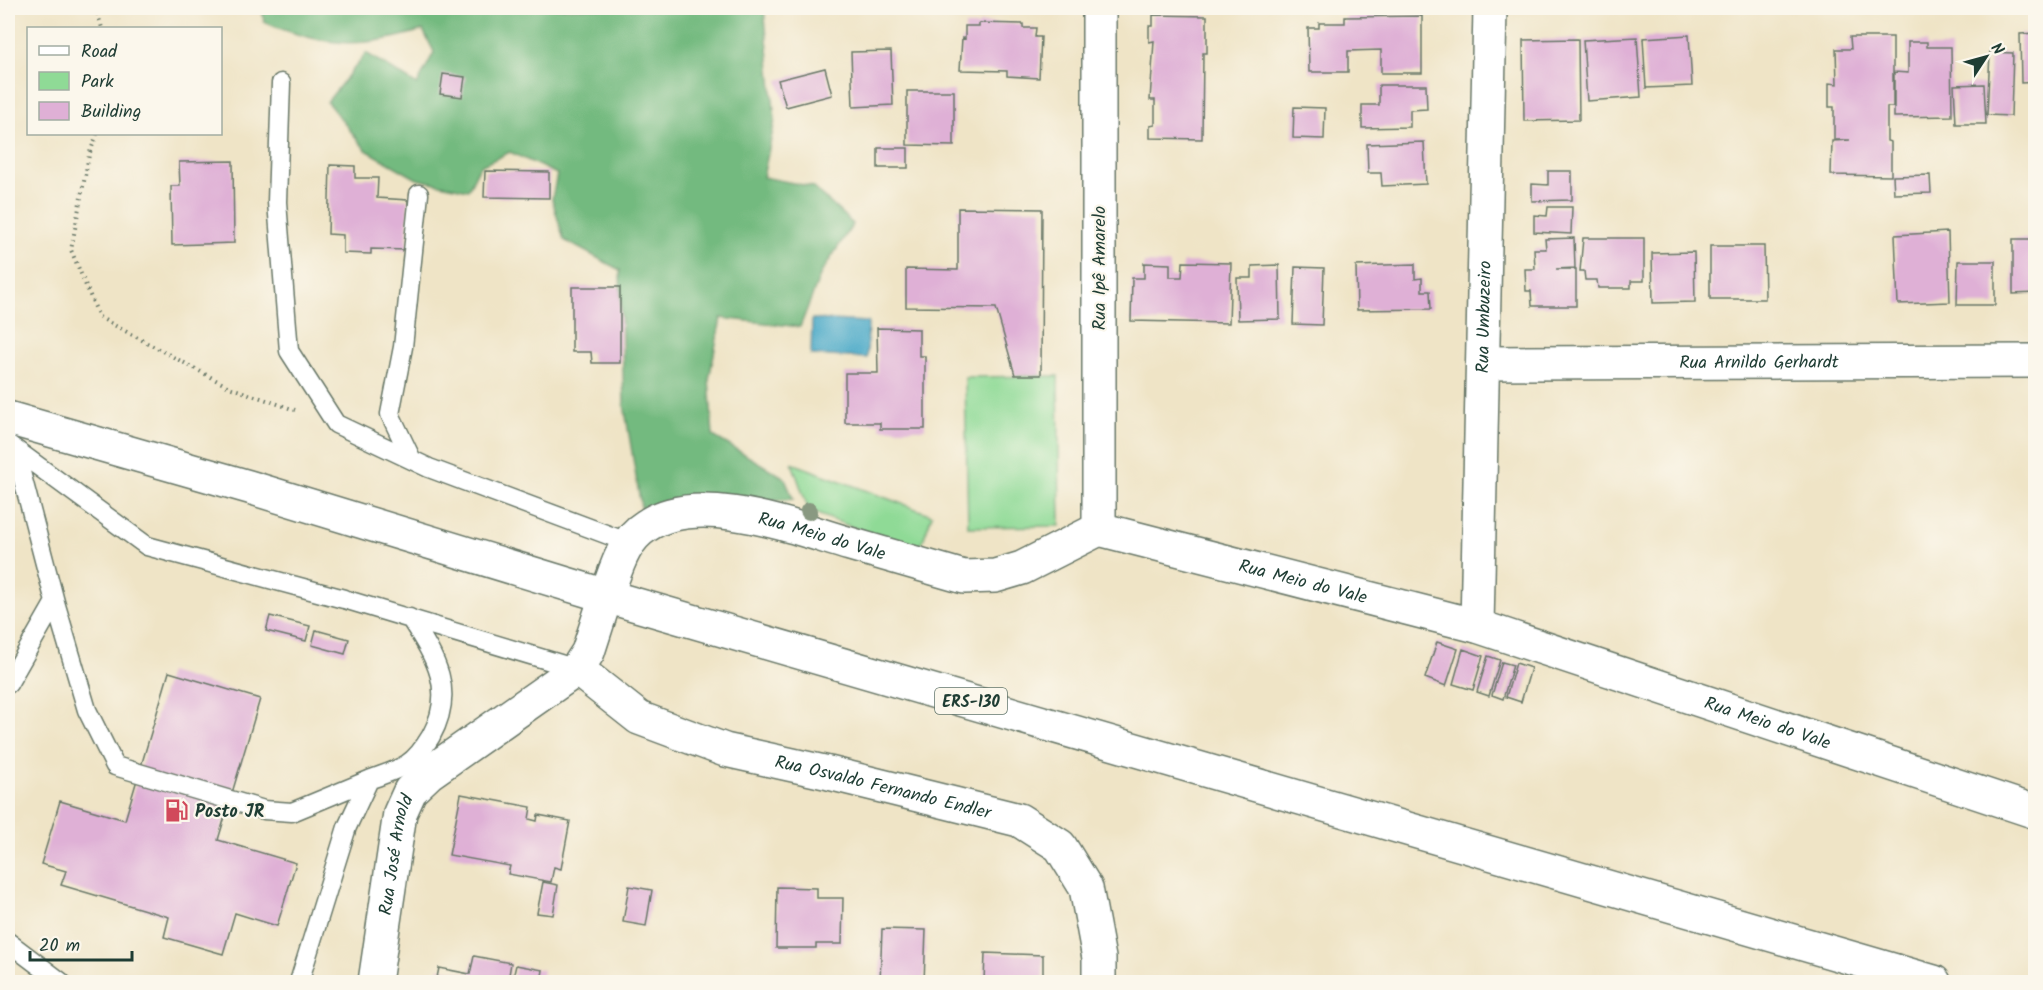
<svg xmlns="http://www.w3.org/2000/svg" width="2043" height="990" viewBox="0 0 2043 990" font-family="Kalam,sans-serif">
	<rect width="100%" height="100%" fill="#fbf7ec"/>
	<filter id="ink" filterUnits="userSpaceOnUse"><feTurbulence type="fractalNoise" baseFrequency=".0167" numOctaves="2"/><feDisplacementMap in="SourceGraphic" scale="12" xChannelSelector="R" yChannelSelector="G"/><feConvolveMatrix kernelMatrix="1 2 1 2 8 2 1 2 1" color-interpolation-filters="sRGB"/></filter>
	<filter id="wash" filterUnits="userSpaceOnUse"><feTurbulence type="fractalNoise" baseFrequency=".008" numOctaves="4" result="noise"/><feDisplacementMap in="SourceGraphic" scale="24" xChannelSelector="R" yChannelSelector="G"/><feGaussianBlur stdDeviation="1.35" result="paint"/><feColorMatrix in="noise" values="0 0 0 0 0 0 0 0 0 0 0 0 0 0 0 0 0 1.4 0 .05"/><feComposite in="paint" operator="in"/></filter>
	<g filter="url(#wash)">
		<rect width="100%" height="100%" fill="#efe4c6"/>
		<path fill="#8fda96" stroke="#578c65" stroke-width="1.5" d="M1058,376l2,150 -92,1 -3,-150z
			M792,463l140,52 -13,37 -110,-41z"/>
		<path fill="#73ba7f" stroke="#497c5a" stroke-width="1.5" d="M262,8h502l11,112 -12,57 50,10 40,37 -32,49 -21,54 -79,-9 -12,61 4,57 72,42 8,21 -151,14 -18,-109 -4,-134 -56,-30 -12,-41 5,-25 -47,-22 -30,14 -12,24 -51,-11 -51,-29 -39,-48 39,-49 51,32 17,-33 -11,-22c-62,19 -100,17 -159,-8z"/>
		<path fill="#49a9c8" stroke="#34737e" stroke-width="1.5" d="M812,319l56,3 -1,36 -56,-3z"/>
		<g id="blocks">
			<path fill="#dfb0d6" d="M1153,15l54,1v37h-4l-1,86 -52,-1v-12l5,-1v-25h-5l4,-59 -5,1v-16h4z
				M1422,16v57h-41v-23l-33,1v21h-39l-1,-44h11v-5h26v-6z
				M979,23l44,1v4h13l-1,9h6l-2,41 -32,-2v-5l-47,-1 2,-32 3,1v-13h14z
				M2036,33v49l-15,1 -1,-49z
				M1689,35l3,51 -46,2 -3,-50z
				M1637,37l4,60 -54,4 -4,-61z
				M1850,37h43v70h-6v34l4,1v34l-60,-1 1,-34 18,-1h-16v-33h-5v-24l8,1 -1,-35h15z
				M1578,39l1,81 -55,1 -1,-81z
				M1908,42h19v5h24l1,69 -58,1v-45l14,1z
				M891,51l2,54 -40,2 -2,-55z
				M1990,52l23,1 -2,63 -24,-1z
				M825,68l7,27 -46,12 -8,-27z
				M443,74l22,3 -3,20 -22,-3z
				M1984,84l2,40h-30l-2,-39z
				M1379,85h47l1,24 -17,1v17l-48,1v-23h17z
				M907,91h47v55l-47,-1z
				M1294,107l31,1 -1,31 -31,-1z
				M1424,142l2,42 -44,2 -1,-13h-13l-1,-29z
				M878,148h30v20h-30z
				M233,161l1,82 -62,2 -1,-59h9l-1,-24z
				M330,165l25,1v12h23l-1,20 31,2 -1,50 -36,-1v5l-28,-1v-18l-15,-1z
				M485,171l64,1v26l-65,-1z
				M1548,171h24v29l-40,1v-17l16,1z
				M1930,175l1,18 -37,1 -1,-18z
				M1548,207h24l-1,27 -37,-2v-17l13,1z
				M958,208l84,1 -1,166h-26l-19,-67 -90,-1v-38l52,1z
				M1948,232l2,70 -52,2 -3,-69z
				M1574,238l1,30 -19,1h20v37h-44l-1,-15h-5l-1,-22h10l-1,-20h12l-1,-10z
				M1583,238h61v43h-13v7h-33l-1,-8h-12l-1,-9h-4z
				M2013,239h23v54l-23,1z
				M1710,246h54l1,53h-55z
				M1694,252l1,50 -42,1 -1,-50z
				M1958,261h37v44h-38z
				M1183,262l48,1 -2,60 -98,-2 1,-43h12v-15l26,1v13h12z
				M1415,264v15l7,-1v13h8l1,18 -74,1 -1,-44z
				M1279,265l1,54 -42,1 -1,-42h15v-12z
				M1295,267l29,1 -2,57 -29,-1z
				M572,287h48v76h-28l-1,-11h-19z
				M877,328l42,1v27h6v73h-45v-6h-35v-50h33z
				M270,616l40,10 -4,15 -40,-10z
				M316,630l33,9 -4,15 -33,-9z
				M1437,642l21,7 -12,37 -21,-8z
				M1463,649l20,7 -10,34 -20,-6z
				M1488,656l12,4 -11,36 -12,-4z
				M1502,662l11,3 -10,34 -11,-4z
				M1516,663l15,5 -10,34 -15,-5z
				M169,672l91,27 -42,141 78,23 -19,63 -42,-13 -12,41 -59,-17 5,-20 -108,-32 5,-14 -25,-7 19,-63 65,19z
				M461,794l70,13 -2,12 8,2 1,-6 32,6 -9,48 -7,-2 -3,15 -43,-8 2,-8 -61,-11z
				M543,882l15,3 -5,30 -16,-2z
				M629,886l23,4 -6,36 -23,-4z
				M777,887l40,1v10h26l-1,46h-26v4h-40z
				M882,929l44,1 -2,52h-44z
				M985,953l58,2v23h-13v4h-46z
				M474,956l37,7 -3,18 3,1h-75l3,-14 31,6z
				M516,965l27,5 -2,12h-29z"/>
		</g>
	</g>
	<g filter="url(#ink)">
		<use href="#blocks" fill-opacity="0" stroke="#687767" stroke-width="1.5"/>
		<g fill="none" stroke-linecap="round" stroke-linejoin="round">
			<defs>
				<path id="lane" d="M281,83l-4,119 12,149 47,73 93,44 198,74
					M8,444l139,102 197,53 233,70
					M412,460l-22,-46 13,-67 16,-153
					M55,602l32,108 28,56 149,44 28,2 77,-32
					M8,684l47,-82 -40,-153
					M8,942l53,40
					M299,982l48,-155 22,-47c12,-5 27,-9 38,-16 10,-6 18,-18 24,-28 25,-46 5,-77 -21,-118"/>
				<g id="street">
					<path id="s1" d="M1483,363l553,-2"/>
					<path d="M1099,529v-521"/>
					<path id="s2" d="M606,596c10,-25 16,-55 40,-70 52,-36 149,2 204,18 38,11 76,22 114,33l31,-1 27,-8 77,-39 378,97 559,186"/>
					<path id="s3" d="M1477,626l13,-618"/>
					<path id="s4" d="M577,669l62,49 86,32 104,23 190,47 41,26 26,42 13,70v24"/>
				</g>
				<g id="secondary">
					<path id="s5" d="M375,982l25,-169 10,-22 19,-18 148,-104 11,-17 18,-56"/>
				</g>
				<path id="primary" d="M8,418l241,69 357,109 1328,386"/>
			</defs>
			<use href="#lane" stroke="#687767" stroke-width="21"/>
			<use href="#street" stroke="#687767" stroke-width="36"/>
			<use href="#secondary" stroke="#687767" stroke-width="36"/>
			<use href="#primary" stroke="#687767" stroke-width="36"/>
			<path stroke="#687767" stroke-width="4" stroke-dasharray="1.5 4.5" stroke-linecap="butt" d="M96,8l6,20
				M97,134l-8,21 -18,95 28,67 130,70 66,23"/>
			<use href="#lane" stroke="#fff" stroke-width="18"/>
			<use href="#street" stroke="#fff" stroke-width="33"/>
			<use href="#secondary" stroke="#fff" stroke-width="33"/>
			<use href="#primary" stroke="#fff" stroke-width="33"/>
		</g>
		<circle fill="#899981" cx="809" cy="511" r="9"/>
	</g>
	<defs>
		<symbol id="fuel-bare" viewBox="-9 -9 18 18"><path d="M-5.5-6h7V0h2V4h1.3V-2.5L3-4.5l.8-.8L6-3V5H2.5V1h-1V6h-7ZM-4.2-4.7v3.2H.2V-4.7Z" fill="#d1495b" stroke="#fbf7ec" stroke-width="2.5" paint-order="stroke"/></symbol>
	</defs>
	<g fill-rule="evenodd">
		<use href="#fuel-bare" x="160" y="794" width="33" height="33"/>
	</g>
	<g text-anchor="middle" stroke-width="4.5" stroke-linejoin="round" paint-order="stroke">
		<rect fill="#fbf7ec" stroke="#61756b" stroke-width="1.5" x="935" y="688" width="72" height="26" rx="4.5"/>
		<g font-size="16" font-weight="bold" fill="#1f3d34">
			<text x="971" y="707">ERS-130</text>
		</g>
		<g font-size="18" fill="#1f3d34" stroke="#fbf7ec">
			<text transform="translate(1099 268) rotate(-90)" y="6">Rua Ipê Amarelo</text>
			<text dy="6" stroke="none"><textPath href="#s3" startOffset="309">Rua Umbuzeiro</textPath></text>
			<text dy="6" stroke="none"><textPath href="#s1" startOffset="276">Rua Arnildo Gerhardt</textPath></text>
			<text dy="6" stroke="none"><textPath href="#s2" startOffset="264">Rua Meio do Vale</textPath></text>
			<text dy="6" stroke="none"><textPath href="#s2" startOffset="768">Rua Meio do Vale</textPath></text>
			<text dy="6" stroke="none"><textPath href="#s2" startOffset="1254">Rua Meio do Vale</textPath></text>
			<text dy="6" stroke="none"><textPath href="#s4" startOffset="333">Rua Osvaldo Fernando Endler</textPath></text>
			<text dy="6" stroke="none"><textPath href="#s5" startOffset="129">Rua José Arnold</textPath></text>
		</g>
		<g font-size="18" font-weight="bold" fill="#1f3d34" stroke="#fbf7ec" text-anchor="start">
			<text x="195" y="817">Posto JR</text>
		</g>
	</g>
	<rect width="2043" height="990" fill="none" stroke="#fbf7ec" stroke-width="30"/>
	<rect x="27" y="27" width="195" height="108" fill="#fbf7ec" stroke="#a3ada2" stroke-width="1.5"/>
	<rect x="39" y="46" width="30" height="9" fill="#ffffff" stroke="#a3ada2" stroke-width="1.5"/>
	<text x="81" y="57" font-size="18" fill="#1f3d34">Road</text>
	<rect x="39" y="72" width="30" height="18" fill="#8fda96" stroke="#a3ada2" stroke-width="1.5"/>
	<text x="81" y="87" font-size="18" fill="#1f3d34">Park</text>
	<rect x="39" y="102" width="30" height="18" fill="#dfb0d6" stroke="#a3ada2" stroke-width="1.5"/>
	<text x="81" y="117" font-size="18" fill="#1f3d34">Building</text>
	<g transform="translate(1986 57) rotate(54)" stroke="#fbf7ec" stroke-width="4.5" paint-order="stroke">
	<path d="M0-4.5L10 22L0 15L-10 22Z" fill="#1f3d34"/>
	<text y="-9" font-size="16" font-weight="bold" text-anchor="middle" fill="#1f3d34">N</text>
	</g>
	<path d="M30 951v9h102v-9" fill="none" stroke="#1f3d34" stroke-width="3"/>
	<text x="39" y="951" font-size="18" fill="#1f3d34" stroke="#fbf7ec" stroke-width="4.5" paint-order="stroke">20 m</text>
</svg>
